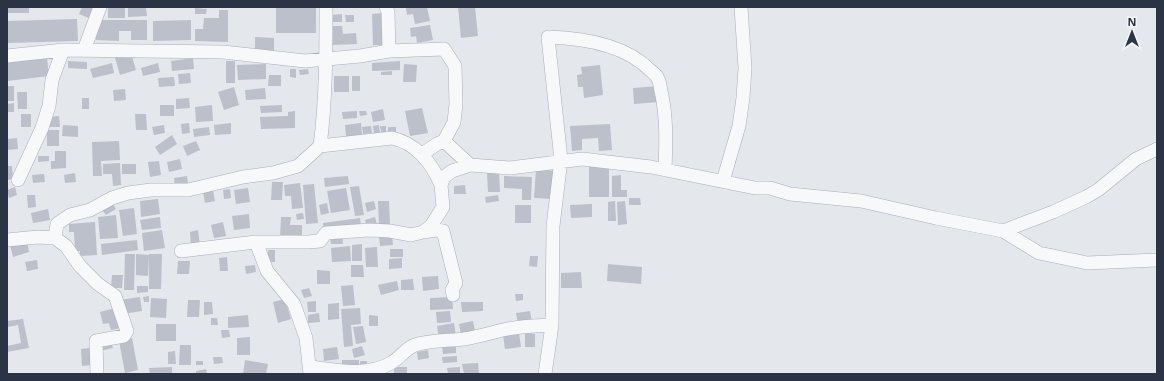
<svg xmlns="http://www.w3.org/2000/svg" width="1164" height="381" viewBox="0 0 1164 381" font-family="'Open Sans',sans-serif">
	<rect width="100%" height="100%" fill="#e4e7ec"/>
	<path fill="#bbc0ca" d="M7,7h22v6h-22z
		M82,7h13l-4,12 -12,-5z
		M108,7h17v11h-17z
		M128,7h18l1,9 -19,1z
		M276,7h40v26h-40z
		M412,7h15l3,14 -15,3 -2,-10 -6,1 -1,-7z
		M458,7h17l3,29 -17,2z
		M195,8l12,1 -1,5h-11z
		M219,10h9v32l-33,-1v-12h8l1,-11h15z
		M382,13v32h-9l-1,-31z
		M342,14v8h-10l-1,-7z
		M345,15h9v7h-8z
		M77,19l1,22 -71,2v-22z
		M96,20h51v20h-16v-9h-12v10l-23,-1z
		M191,20v20l-38,1v-20z
		M430,25l3,15 -16,3 -1,-7 -5,1 -1,-9z
		M332,26h10l1,8 13,-1 1,11 -25,1z
		M255,37l19,1v14l-19,-1z
		M131,53l5,17 -16,5 -5,-17z
		M47,58l2,18 -42,5v-19z
		M193,58l1,11 -22,2 -1,-10z
		M68,61l19,1v7l-19,-1z
		M226,61h9v22h-9z
		M400,61v9l-28,1v-8z
		M112,63l2,10 -21,5 -3,-9z
		M158,63l2,9 -17,4 -2,-8z
		M266,64v15l-28,1 -1,-15z
		M404,64l13,1 -1,17h-13z
		M600,65l3,30 -19,3 -1,-11h-5l-1,-12 5,-1 -1,-7z
		M290,69h6v9l-6,-1z
		M308,69l1,5 -9,1 -1,-5z
		M392,71v4h-11v-3z
		M190,73l1,10 -12,1 -1,-10z
		M269,75h12v11h-13z
		M334,76h15v16h-15z
		M352,76h8v15h-8z
		M174,77l1,9 -16,1 -1,-9z
		M7,86h7v15h-7z
		M658,86l1,16 -25,2 -1,-16z
		M234,87l5,18 -15,5 -6,-18z
		M265,88l1,11 -20,1 -1,-10z
		M125,89l1,11 -12,1 -1,-11z
		M17,92h10v17h-9z
		M82,98h7v11h-7z
		M189,98l1,10 -14,1v-10z
		M14,103v9h-7v-8z
		M160,105h14v11h-14z
		M212,105l1,16 -17,1 -1,-15z
		M282,105v7l-21,1 -1,-7z
		M422,108l6,25 -18,3 -5,-25z
		M383,109l2,11 -12,2 -2,-10z
		M295,111v17l-34,1 -1,-12 28,-1v-4z
		M357,111v7l-14,1 -1,-7z
		M359,111h7l1,4 -7,1z
		M21,114h10v13h-10z
		M135,114h11l1,16h-11z
		M59,116l1,11h-12v-10z
		M189,123l1,10 -8,1 -1,-10z
		M231,123v11l-16,1 -1,-10z
		M361,123l1,12 -16,2 -1,-12z
		M610,124l2,26 -13,1 -1,-13 -16,1v11l-10,1 -2,-25z
		M63,125l15,1v11l-16,-1z
		M164,125l1,8 -11,2 -2,-8z
		M379,125l1,8h-6l-1,-7z
		M371,126l1,7 -9,1 -1,-7z
		M380,126h6v6h-5z
		M209,127l1,8 -16,2 -1,-8z
		M388,127h8v5h-8z
		M47,130h12v16h-12z
		M172,135l5,9 -17,11 -5,-8z
		M17,138l1,11 -11,1v-11z
		M119,141l1,19 -19,1 1,15h-9l-1,-34z
		M196,141l4,9 -13,6 -4,-10z
		M55,151h11v17l-15,1v-8h4z
		M38,156h11v5l-11,1z
		M180,159l2,10 -13,3 -2,-10z
		M159,161l2,14 -11,2 -2,-15z
		M120,163l1,22 -8,1 -1,-12h-9v-10z
		M122,164h14v10h-14z
		M7,166h5l1,13 -6,1z
		M589,167h20v30h-20z
		M536,169l20,2 -2,28 -20,-1z
		M499,172l1,20h-12l-1,-19z
		M75,173l1,9 -11,1 -1,-8z
		M44,174l1,8 -12,1 -1,-8z
		M621,175v15h6v7h-15v-21z
		M187,176l1,8 -13,2 -1,-8z
		M348,176l1,8 -24,3 -1,-9z
		M504,176l28,1 -1,23h-9v-11l-18,-1z
		M272,182h11l-1,18h-11z
		M300,183l3,25 -11,1 -1,-13h-6l-1,-11z
		M314,184l4,39 -12,1 -3,-39z
		M465,185l1,9h-12v-8z
		M359,186l5,29 -9,1 -5,-29z
		M15,187l2,8 -8,3 -2,-8z
		M248,188l2,14 -14,2 -2,-14z
		M346,188l4,22 -19,3 -4,-22z
		M230,189l1,9 -7,1 -1,-9z
		M213,190l2,11 -10,2 -2,-11z
		M27,195h8l1,12 -8,1z
		M498,195l1,6 -13,2 -1,-6z
		M629,198h11l1,7h-12z
		M158,199l2,15 -19,3 -1,-16z
		M374,201l2,8 -9,3 -2,-9z
		M378,201h11l1,23 -11,1z
		M615,201l1,20h-8v-19z
		M625,201l2,23 -9,1 -1,-23z
		M112,203l4,6 -10,6 -4,-5z
		M327,203l2,10 -8,2 -2,-10z
		M592,204v13l-21,1 -1,-13z
		M515,205h16v18h-16z
		M134,208l3,26 -14,2 -4,-26z
		M48,209l2,11 -17,3 -2,-10z
		M303,213l1,6 -7,1 -1,-6z
		M249,214l1,14 -16,2 -2,-14z
		M116,215l2,23 -18,1 -2,-22z
		M160,217l1,11 -19,2 -2,-10z
		M281,217h10l-1,8h12v13l-22,-1z
		M375,217l2,8 -10,3 -2,-8z
		M360,218l1,8 -37,5 -1,-8z
		M95,222l2,33 -17,1v-5h-5l-1,-19h-5v-8z
		M223,222l3,14 -12,2 -3,-13z
		M162,230l3,18 -21,3 -2,-18z
		M198,230l2,15 -9,1 -1,-14z
		M342,234l1,10h-12l-1,-9z
		M392,234l1,11 -13,1 -1,-11z
		M137,240l1,10 -36,5 -1,-11z
		M27,241l2,11 -16,5 -3,-12z
		M362,244v17h-10v-16z
		M350,246l1,15 -19,1 -1,-14z
		M377,247l1,20h-12l-1,-19z
		M390,249h13v8h-13z
		M268,250h7v12h-7z
		M125,254h10l-1,36h-10z
		M136,254l13,1 -1,21 -12,-1z
		M149,254h13l-1,35h-12z
		M530,256h8l-1,11 -8,-1z
		M227,257l1,14h-8l-1,-13z
		M402,258v10l-13,1v-10z
		M37,260l1,9 -11,2 -2,-9z
		M178,261h12l-1,13h-12z
		M608,264l34,3 -1,17 -34,-3z
		M255,265l1,7 -10,2 -1,-8z
		M351,265h12l1,12h-13z
		M317,270l13,1v13h-13z
		M581,272l1,16h-21v-15z
		M112,275h11l-1,13h-11z
		M438,276l1,13 -16,2 -1,-14z
		M413,279l1,11h-13v-10z
		M397,281l2,9 -18,5 -3,-10z
		M353,285l2,20 -12,1 -2,-20z
		M137,286h11v6l-11,1z
		M309,288l3,8 -8,2 -3,-8z
		M515,294h8v6l-7,1z
		M149,296v6h-5l-1,-5z
		M140,297l2,14 -20,3 -2,-14z
		M452,297l1,12 -23,1v-12z
		M151,298l16,1 -1,19 -16,-1z
		M285,299l6,20 -13,4 -5,-21z
		M188,300h12l-1,17h-12z
		M316,301v11h-8l-1,-10z
		M204,302h8l1,12 -9,1z
		M461,302h22v9l-21,1z
		M339,303v16l-11,1v-16z
		M115,308l6,20 -10,2 -2,-7 -6,1 -3,-12z
		M360,308l1,16 -10,1 2,21 -9,1 -3,-38z
		M450,311l1,11 -14,1 -1,-11z
		M530,311l2,11 -14,2 -2,-11z
		M319,313l1,9 -12,1v-8z
		M248,315l1,12 -21,1v-11z
		M369,315l9,1v10h-9z
		M211,318h6l1,7h-7z
		M23,319l6,29 -22,4v-6l14,-3 -3,-18 -11,2v-6z
		M473,321l2,10 -14,4 -2,-11z
		M454,323l2,13 -17,2 -2,-12z
		M156,324h20v17h-20z
		M363,326l3,16 -10,2 -3,-17z
		M221,330h8l1,7 -8,1z
		M519,333l2,14 -16,2 -2,-14z
		M525,333l10,1v13h-10z
		M250,337v18h-13v-17z
		M132,338l6,32 -13,3 -6,-32z
		M111,341l2,7 -13,3 -1,-7z
		M180,345h11v20h-12z
		M362,346l3,9 -11,3 -2,-9z
		M456,346v7l-13,1 -1,-7z
		M337,347l2,12 -15,2 -1,-12z
		M90,348l1,17 -9,1 -1,-17z
		M428,350l1,8 -11,2 -1,-8z
		M175,351l1,13h-8v-12z
		M457,356v6l-14,1 -1,-6z
		M213,357h9l1,6 -9,1z
		M245,360l23,4 -2,10h-23z
		M342,360h17v8l-17,-1z
		M196,361h7v4h-7z
		M360,361h7v5h-7z
		M478,363l1,11h-15l-2,-10z
		M172,367v7h-22l-1,-6z
		M394,367h13v7h-13z
		M460,367v7h-12l-1,-6z
		M206,369l1,5h-11v-3z"/>
	<g fill="none" stroke-linecap="round" stroke-linejoin="round">
		<defs>
			<path id="minor" d="M386,7l2,5 1,39
				M84,50l16,-43
				M7,56l56,-6 160,2 82,9 55,-5 29,-5 55,-2 11,17 1,38 -2,18 -10,19 -7,3 -15,10
				M444,141l26,24
				M320,146c6,-46 6,-92 6,-139
				M18,180l24,-52 7,-22 3,-26 11,-30
				M723,181l16,-55 4,-28 2,-30 -4,-61
				M1003,231l50,-19 33,-15 12,-7 38,-31 21,-10
				M423,232l13,-2 7,1 13,52 -4,7 1,5
				M55,238l2,-14 13,-9 20,-5 22,-12 16,-5 23,-3h37l55,-13 30,-4 25,-7 22,-20 72,-8c24,5 40,25 49,47
				M7,240l31,-3 17,1 11,8 14,20 18,18 17,12 12,35 -3,5 -28,5 1,33
				M256,242l11,29 27,33 12,34 4,36
				M181,251l75,-9h52l12,-1 6,-8 44,-3 20,1 21,4 12,-3 8,-6 12,-19 -2,-22 3,-8 8,-6 18,-6 40,3 72,-9 69,8 104,21h15l20,6 71,7 75,17 67,13 36,22 48,10 70,-3
				M310,367c26,3 56,10 81,-4 9,-5 15,-15 24,-18 16,-5 33,-4 49,-6 13,-2 26,-6 39,-9 16,-4 33,-4 49,-5
				M545,374l7,-49 1,-99 8,-66 -13,-123c35,1 76,7 102,33 3,3 7,5 8,9 2,3 2,8 3,12 6,26 5,52 4,79"/>
		</defs>
		<use href="#minor" stroke="#a9aeb7" stroke-width="14"/>
		<use href="#minor" stroke="#f7f8fa" stroke-width="13"/>
	</g>
	<rect width="1164" height="381" fill="none" stroke="#2b3445" stroke-width="16"/>
	<g transform="translate(1132 32)" stroke="#f4f6f9" stroke-width="3" paint-order="stroke">
	<path d="M0-3L7 15L0 10L-7 15Z" fill="#2b3445"/>
	<text y="-6" font-size="11" font-weight="bold" text-anchor="middle" fill="#2b3445">N</text>
	</g>
</svg>
